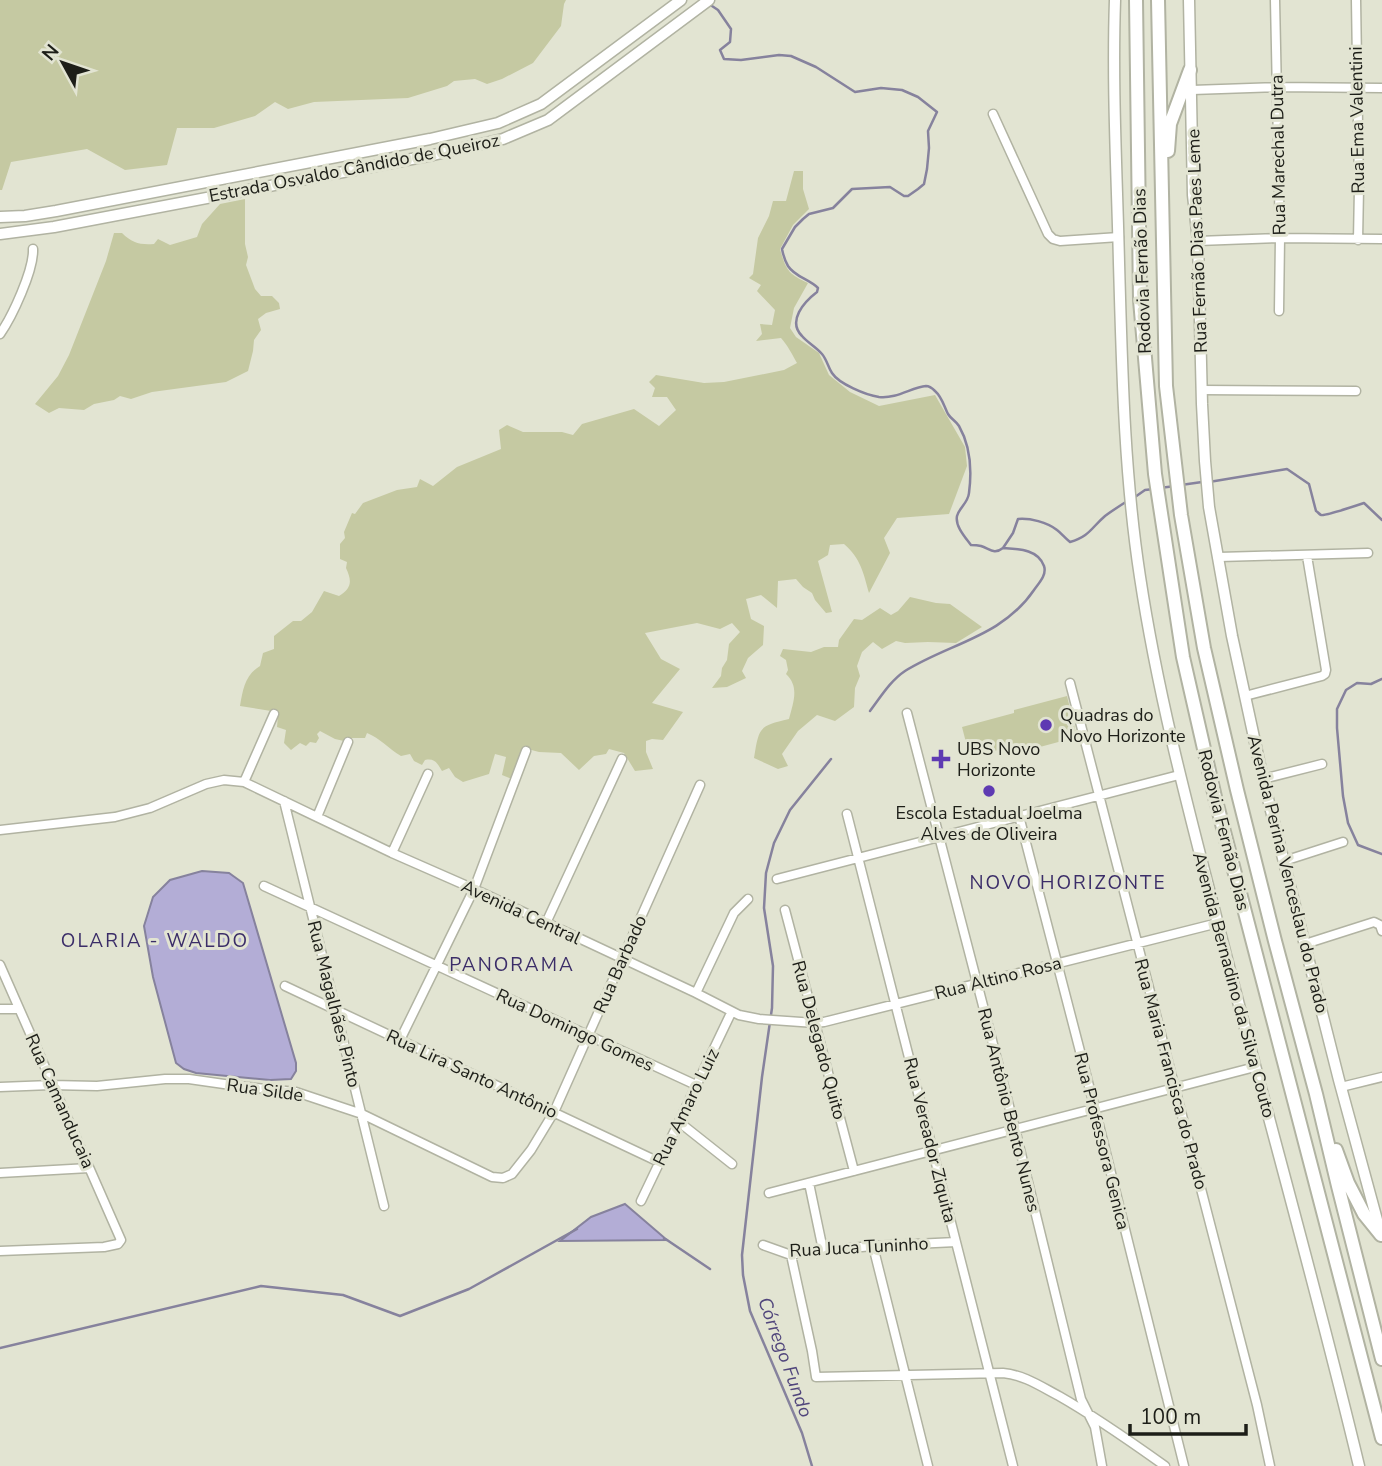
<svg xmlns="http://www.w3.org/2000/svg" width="1382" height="1466" viewBox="0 0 1382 1466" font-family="'Nunito Sans',sans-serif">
	<rect width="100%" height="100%" fill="#e2e4d2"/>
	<path fill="#c5c9a2" d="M0,0h566l-2,4 -3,22 -28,37 -31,16 -15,5 -12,-5 -21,2 -7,5 -39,12 -94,4 -26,7 -13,-7 -20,14 -41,12h-37l-10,37 -42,5 -38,-21 -76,13 -9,28h-2z
		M794,171h9v18l6,20 -16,16 -13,24c6,21 8,25 28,34l-14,25 -4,20 6,9 23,16 10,22 21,17 29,14 56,-11 30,52 2,19 -18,48 -52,4 -13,20 6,15 -21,40c-6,-21 -8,-34 -25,-49l-14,1 -2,10 -10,6 14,51 -6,1 -11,-13 -3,-7 -9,-6 -7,-8 -18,2 -1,27 -16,-13 -15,4 5,20 13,7 -1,19 -15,13 -6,13 4,7 -19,9 -15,1 9,-12 1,-8 5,-8 2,-16 11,-12 -8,-9 -12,6 -23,-6 -52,10 16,26 19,10 -28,34 31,9 -20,28 -11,-1 -6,2v11l7,17 -18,2 -11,-18 -15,-4 -3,5 -12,2 -15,14 -18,-17 -22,-1 -15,-4 -12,31 -10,-4 4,-18 -11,-3 -6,20 -26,8 -8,-5 -6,-9 -7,3c-5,-8 -7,-13 -17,-11l-3,5 -8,-4 -4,-7 -9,2c-12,-7 -21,-18 -34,-23l-2,5h-16l-5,3 -9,-2 -15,-8 -3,3 2,4 -3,5 -6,-1 -4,4 -6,-3 -9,7 -7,-7 2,-13 -9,-3 1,-12 -2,-5 -5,1 -31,-5c3,-17 5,-31 20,-40l3,-13 11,-4v-13l19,-15h8l11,-9 12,-21 15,5c13,-8 13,-15 7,-28l1,-6 -7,-3v-15l5,-6 -1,-6 8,-19 3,1 8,-11 34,-13 20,-3 3,-8 13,7 24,-19 44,-18 -2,-19 8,-5 16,7h39l11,3 9,-11 52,-15 25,17 17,-16 -9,-13h-15l3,-9 -6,-6 7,-7 48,8 20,-1 60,-12 13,-7c-5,-9 -9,-17 -16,-25l-25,3 6,-7 -2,-10 12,1 3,-15 -18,-19 4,-6 -12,-7 4,-4 5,-36 11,-22 4,-15h13z
		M245,199v45l3,13 -2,8 9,24 6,7h11l7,7 1,6 -14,4 -8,6 3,11 -7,10 -1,11 -5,20 -22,11 -74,10 -21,7 -11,-3 -6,4 -20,4 -10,6 -25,-2 -10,5 -14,-9 23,-28 11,-21 37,-94 8,-28h8c10,10 18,12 32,11l4,-5 12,6 27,-8 5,-13 18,-20z
		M910,597l26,6 14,1 32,23 -26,16 -28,-1 -23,1 -9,-2 -14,8 -9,-7 -11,10 -5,14 3,10 -5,12 -1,19 -19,14 -18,-6 -19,16 -16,23 6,12 -10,3 -24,-11c5,-31 5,-32 35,-39 4,-16 11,-32 -3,-45l2,-4 -2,-10 -6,-4 3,-7 28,3 13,-5h14l1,-7 15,-21 8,1 18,-12 11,7 7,-4z
		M1067,696l10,41 -52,14 -2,-8 -53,15 -8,-31 52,-14v-3z"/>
	<path fill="#b3add6" stroke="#86829d" stroke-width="2" d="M202,871l27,2 14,10 53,180v8l-5,8 -21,1 -74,-7 -12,-4 -8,-6 -23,-86 -9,-51 9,-29 17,-17z
		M625,1204l42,36 -107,1 31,-24z"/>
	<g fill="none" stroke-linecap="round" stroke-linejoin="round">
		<path stroke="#86829d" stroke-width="2.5" d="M709,4l9,6 13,19 -1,13 -10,8 4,9 17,1 38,-5 12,1 25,11 39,25 26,-4 21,2 16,7 19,15 -9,19 1,17 -2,21 -3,15 -6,5 -10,7h-4l-14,-9 -38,2 -19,19 -24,6 -6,5 -8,8 -13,22c1,5 3,12 6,17 7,11 21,13 30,22l-1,4c-13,10 -30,29 -15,44 6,7 14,11 20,18 5,6 6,13 10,19 7,11 34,22 47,24 18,2 33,-10 47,-11 4,0 6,2 9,5 7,6 9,15 13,23 3,5 8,7 11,12 12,21 13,44 10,67 -1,10 -10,15 -12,23 -2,10 8,21 14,29 3,0 6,0 10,1 9,3 13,9 22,2 15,1 35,1 41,18 3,9 -5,17 -10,24 -32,47 -84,53 -129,81 -15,10 -25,27 -35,40
			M1209,482l78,-13 22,15 7,27c2,1 3,3 5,4 3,1 37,-10 43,-12l18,17
			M1181,485l21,-3
			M1160,488l15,-2
			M1135,497l10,-7 9,-1
			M1003,548l10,-15 5,-14c12,-1 29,3 39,11 4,3 8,8 13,12 20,-6 21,-14 35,-26 8,-6 16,-11 24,-16
			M1382,679l-11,5 -14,-1 -11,7 -9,19v19l6,68 5,27 10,22 24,9
			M664,1239l3,1 43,29
			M0,1348l261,-62 82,9 57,21 69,-27 108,-60
			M812,1466l-10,-33 -52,-122 -7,-36 -1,-20 20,-178 10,-69 1,-42 -9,-58 2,-35 8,-30 16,-33 41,-51"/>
		<defs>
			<path id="minor" d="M1275,0l5,238 -1,73
				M1356,0l3,188 -1,52
				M1192,90l84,-3 106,1
				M993,114l55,120 5,5 7,2 59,-4
				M1198,241l82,-3 102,1
				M0,334c12,-17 34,-64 33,-85
				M1202,390l154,1
				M1219,557l149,-4
				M1070,683l187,722 13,61
				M1245,696l77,-20 3,-2 1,-4 -19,-114
				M907,713l108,416 66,270 14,28 7,39
				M1263,779l59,-15
				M244,782l30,-68
				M284,801l100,405
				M847,814l166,652
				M1019,816l76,293 89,357
				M317,817l31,-75
				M0,830l115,-13 35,-9 56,-24 18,-4 20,2 148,71 82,36 222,104 43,22 20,4 56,4 9,-1 394,-99
				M392,853l36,-79
				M1284,861l59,-19
				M777,879l402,-104
				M264,886l432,199
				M785,910l69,261
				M546,923l76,-164
				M1305,944l69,-22 6,3 2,6
				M0,965l121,275 -3,4 -14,3 -104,4
				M285,986l374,176
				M696,993l38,-80 14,-14
				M0,1009h19
				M400,1040l74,-151 52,-138
				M0,1087l51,-2 46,1 68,-7h24l49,7 58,6 66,22 130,63 11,1 9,-4 19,-24 23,-38 146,-327
				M1341,1087l41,-10
				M679,1122l53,42
				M0,1173l89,-5
				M809,1183l14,67
				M769,1193l486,-126
				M641,1201l90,-188
				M763,1245l28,10 13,-3 69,-6 83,-4
				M873,1246l55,220
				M791,1255l21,96 4,26 187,-4c21,2 37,13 56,23 37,21 71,45 106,70"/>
			<path id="major" d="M1115,0c-3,88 2,175 4,263 3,105 5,210 21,314 18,119 49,235 79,351 46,180 97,358 140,538
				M1189,0l4,195 5,46 4,163 3,57 4,46 23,129 31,143 76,301 41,151
				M0,217l25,-1 31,-5 374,-72 68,-16 43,-19 140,-104
				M0,234l54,-7 379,-72 70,-16 45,-19 161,-120"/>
			<path id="highway" d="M1136,0l4,300 15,174 28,183 32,140 167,641
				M1158,0l8,386 15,129 23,133 33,142 38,151 41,153 22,92 44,173
				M1168,151l2,-27 20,-54
				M1336,1150l12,33 16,31 17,21"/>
		</defs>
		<use href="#minor" stroke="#b1b3a2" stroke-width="11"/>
		<use href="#major" stroke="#b1b3a2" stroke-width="13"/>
		<use href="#highway" stroke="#b1b3a2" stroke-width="16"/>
		<use href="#minor" stroke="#fff" stroke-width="8"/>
		<use href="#major" stroke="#fff" stroke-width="10"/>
		<use href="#highway" stroke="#fff" stroke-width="12"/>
	</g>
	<g fill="#5e3ab2" stroke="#e2e4d2" stroke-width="2.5">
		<circle cx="1046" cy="725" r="7"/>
		<path d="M937.5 748.5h7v7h7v7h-7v7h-7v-7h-7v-7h7z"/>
		<circle cx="989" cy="791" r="7"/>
	</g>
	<g text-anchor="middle" stroke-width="6" stroke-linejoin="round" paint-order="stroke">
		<g font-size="18" fill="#1d1e18" stroke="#e2e4d2">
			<text transform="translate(1357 120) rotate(-91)" y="6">Rua Ema Valentini</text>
			<text transform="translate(1278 155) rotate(-91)" y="6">Rua Marechal Dutra</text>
			<text transform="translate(354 168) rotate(-11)" y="6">Estrada Osvaldo Cândido de Queiroz</text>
			<text transform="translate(1197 241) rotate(-92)" y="6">Rua Fernão Dias Paes Leme</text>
			<text transform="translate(1142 271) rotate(-92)" y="6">Rodovia Fernão Dias</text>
			<text transform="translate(1224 830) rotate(76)" y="6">Rodovia Fernão Dias</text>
			<text transform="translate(1288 874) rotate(76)" y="6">Avenida Perina Venceslau do Prado</text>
			<text transform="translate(521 912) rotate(25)" y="6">Avenida Central</text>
			<text transform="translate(620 964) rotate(-66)" y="6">Rua Barbado</text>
			<text transform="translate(998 978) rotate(-14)" y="6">Rua Altino Rosa</text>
			<text transform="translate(1234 985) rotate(75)" y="6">Avenida Bernadino da Silva Couto</text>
			<text transform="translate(334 1004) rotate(76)" y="6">Rua Magalhães Pinto</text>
			<text transform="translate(575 1030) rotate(25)" y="6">Rua Domingo Gomes</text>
			<text transform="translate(819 1040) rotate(75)" y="6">Rua Delegado Quito</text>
			<text transform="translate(472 1074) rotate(25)" y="6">Rua Lira Santo Antônio</text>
			<text transform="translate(1171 1074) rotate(75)" y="6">Rua Maria Francisca do Prado</text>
			<text transform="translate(265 1090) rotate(8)" y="6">Rua Silde</text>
			<text transform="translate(60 1101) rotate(66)" y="6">Rua Camanducaia</text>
			<text transform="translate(686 1107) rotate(-64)" y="6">Rua Amaro Luiz</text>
			<text transform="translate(1009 1110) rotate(76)" y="6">Rua Antônio Bento Nunes</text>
			<text transform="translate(930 1140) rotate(76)" y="6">Rua Vereador Ziquita</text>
			<text transform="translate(1102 1141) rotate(76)" y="6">Rua Professora Genica</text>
			<text transform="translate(859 1247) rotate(-3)" y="6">Rua Juca Tuninho</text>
		</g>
		<g font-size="18" fill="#1d1e18" stroke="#e2e4d2" text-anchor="start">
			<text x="1060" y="721">Quadras do<tspan x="1060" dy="21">Novo Horizonte</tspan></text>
			<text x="957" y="755">UBS Novo<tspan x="957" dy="21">Horizonte</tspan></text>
			<text x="989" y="819" text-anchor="middle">Escola Estadual Joelma<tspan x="989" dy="21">Alves de Oliveira</tspan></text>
		</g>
		<g font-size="19" letter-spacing="2" fill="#3b2d68" stroke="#e2e4d2">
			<text x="1068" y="889">NOVO HORIZONTE</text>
			<text x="155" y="947">OLARIA - WALDO</text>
			<text x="512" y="971">PANORAMA</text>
		</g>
		<g font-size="19" font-style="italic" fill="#51467c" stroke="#e2e4d2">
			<text transform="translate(786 1357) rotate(70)" y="7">Córrego Fundo</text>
		</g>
	</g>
	<g transform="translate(63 63) rotate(310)" stroke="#e2e4d2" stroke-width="5" paint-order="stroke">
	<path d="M0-5L12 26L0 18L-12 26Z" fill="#1d1e18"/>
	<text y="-10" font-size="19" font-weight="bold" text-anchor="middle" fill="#1d1e18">N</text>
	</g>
	<path d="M1130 1424v10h116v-10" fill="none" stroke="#1d1e18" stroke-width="3.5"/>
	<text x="1140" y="1424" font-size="21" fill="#1d1e18" stroke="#e2e4d2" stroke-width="5" paint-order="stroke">100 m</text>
</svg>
